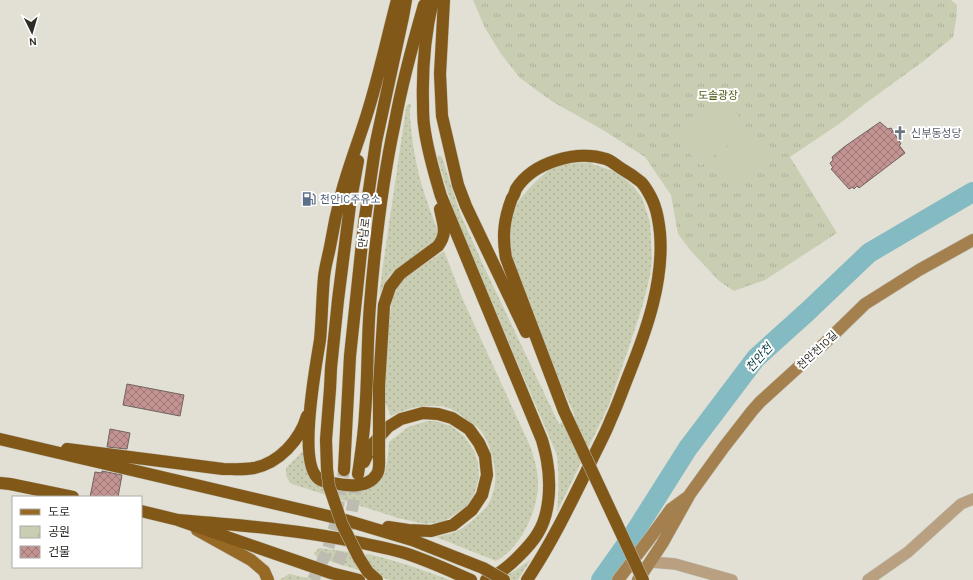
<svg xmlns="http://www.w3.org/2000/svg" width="973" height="580" viewBox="0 0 973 580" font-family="Karla,'Noto Sans KR',sans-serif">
	<defs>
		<pattern id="grass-dots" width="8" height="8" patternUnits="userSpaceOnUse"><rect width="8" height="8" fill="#c9ceb2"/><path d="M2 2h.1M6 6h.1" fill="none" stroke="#adb199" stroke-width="1.8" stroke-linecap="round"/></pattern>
		<pattern id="park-tufts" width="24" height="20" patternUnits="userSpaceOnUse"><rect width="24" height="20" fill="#c9ceb2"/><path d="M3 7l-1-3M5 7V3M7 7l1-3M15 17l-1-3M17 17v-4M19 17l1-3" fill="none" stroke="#adb199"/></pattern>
		<pattern id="building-cross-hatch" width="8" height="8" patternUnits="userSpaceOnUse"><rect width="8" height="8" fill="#c29391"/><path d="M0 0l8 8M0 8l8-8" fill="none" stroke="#9e7876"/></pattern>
	</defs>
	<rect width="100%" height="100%" fill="#e2e0d4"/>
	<path fill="url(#grass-dots)" d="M408,104h3c-2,7 -1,14 0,22 2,26 8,53 17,78 1,5 10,25 10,29 -1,12 -38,32 -48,42 -5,7 -8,13 -11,22l4,-32 23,-157z
		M438,155l4,2 18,56 25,56 74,155 16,-8 -30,-67 -36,-99 2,-34 9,-17 13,-15 17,-15 15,-5 13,-1h12l23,8 12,8 9,8 8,11 8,24 2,37 -2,17 -7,28 -15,46 -20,57 -51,105c2,-20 2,-37 0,-57l-101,-236 -13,-42 -5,-18z
		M444,251l19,49 68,148c3,11 7,22 7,33 1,25 -13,57 -32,73 -3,3 -7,5 -10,7l-60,-24c7,-2 15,-3 21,-6 7,-3 14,-9 19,-14 4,-4 8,-7 11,-11 10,-15 10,-33 5,-50 -2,-9 -6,-20 -13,-27 -3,-4 -8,-6 -12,-9 -8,-7 -18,-14 -29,-14 -17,-1 -33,3 -47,10l-7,-16 4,-66 4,-36 6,-12 8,-9z
		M427,421h8l16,5 13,10 10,15 4,12 1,13 -4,17 -9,14 -18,12 -8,3 -15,2 -27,-6 -106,-34c-6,-6 -6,-8 -6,-16l17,-17c1,12 3,25 13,33 3,3 8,3 12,4 7,2 14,4 21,4 11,0 28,-5 33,-14 6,-10 6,-25 7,-36l19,-15z
		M319,548l54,7 35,10 42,15h-60l-73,-23 -3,-4z
		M531,559l-13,21h-20l18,-10z
		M289,574h1l25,6h-36z"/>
	<path fill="url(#park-tufts)" d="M473,0h478l6,5 -1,15 -3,17 -28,23 -59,43 -27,21 -49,33 47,76 -72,47 -31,11 -15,-10 -28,-30 -13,-17 -7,-39 -26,-38 -42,-27 -50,-28 -33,-24 -19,-24 -17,-28z"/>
	<path fill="#c9ceb2" d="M727,100l22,30 -49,36 -23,-29z
		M753,138l16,21 -37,28 -16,-21z"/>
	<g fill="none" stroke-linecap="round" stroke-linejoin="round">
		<path stroke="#84bbc2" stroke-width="20" d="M601,580l32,-45 55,-87 68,-90 51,-46 62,-59 104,-61"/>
	</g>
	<path fill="url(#building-cross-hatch)" stroke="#6f6362" d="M880,122l8,7 3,-1 10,16 -2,1 6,8 -46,35 -2,-2 -3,3 -1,-2 -4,2 -18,-20 2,-1 -3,-5 3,-3 -1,-3 12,-10z
		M127,384l57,11 -4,21 -57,-11z
		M110,429l20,4 -3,16 -20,-2z
		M102,471l20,4 -4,22h-28l5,-25 7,1z"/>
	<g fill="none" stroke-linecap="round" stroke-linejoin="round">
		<path stroke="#bebcb1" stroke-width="12" stroke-dasharray="12 6" stroke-linecap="butt" d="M313,580l14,-28 8,-27 9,-55
			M331,580c5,-12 11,-25 14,-38 6,-22 9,-44 13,-67"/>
		<defs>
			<path id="street" d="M651,562l24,2 57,16
				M868,580l40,-28 53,-48 12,-5"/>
			<path id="secondary" d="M618,580l32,-42 21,-29 15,-11
				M638,580l24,-36 28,-50 34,-47 28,-36 8,-9 66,-60 39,-38 54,-34 54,-30"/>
			<path id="primary" d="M197,530l54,30 13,11 4,9"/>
			<path id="highway" d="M433,0c-8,34 -11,68 -10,103 0,7 0,15 1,22 3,24 10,48 17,71l101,244c2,7 4,14 5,21 4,22 3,53 -9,72 -5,9 -13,17 -20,24 -9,9 -20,18 -32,23
				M444,0l-4,74 2,42 16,69 8,21 60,126
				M330,389l1,-21 7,-68 12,-95 8,-44
				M379,418v-32l5,-81 6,-18 10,-13 38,-28c10,-13 5,-22 2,-37
				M0,439l345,81 67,20 48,19
				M67,449l156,20c10,0 20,1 31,-1 25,-5 46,-28 53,-52
				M379,456c0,6 1,13 -2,18 -9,15 -30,12 -44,9 -5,-1 -10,-1 -14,-4 -22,-15 -3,-114 1,-139 2,-20 2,-42 4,-63 1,-10 4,-20 6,-30 3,-18 7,-37 12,-56 7,-26 17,-51 25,-77 12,-38 20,-76 30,-114
				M364,462l8,-17 16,-18 13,-8 22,-6 15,1 14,4 17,11 10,14 6,13 2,19 -5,20 -10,15 -19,15 -22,6 -23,-1 -20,-3
				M344,470l6,-114 14,-132 12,-82 27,-125 3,-17
				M358,474c3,-20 6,-40 7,-60 3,-37 2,-73 5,-109 5,-61 12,-123 25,-183 7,-39 18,-79 29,-117
				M0,483l10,1 63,13
				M141,511l37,9 153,53 28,7
				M178,520c62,5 123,10 184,23 13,3 26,5 39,9 24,7 47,18 70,28
				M527,580c24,-36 43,-75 62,-114 7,-16 16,-31 22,-47 7,-15 12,-30 18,-45 18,-45 35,-93 31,-141 -1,-9 -2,-18 -5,-26 -2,-7 -9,-20 -14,-25 -6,-5 -12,-9 -19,-13 -5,-3 -10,-8 -16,-10 -30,-9 -73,3 -90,30 -1,3 -2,7 -4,9 -8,21 -10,38 -6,60l58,153"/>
		</defs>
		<use href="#street" stroke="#bebcb1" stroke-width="12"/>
		<use href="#secondary" stroke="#bebcb1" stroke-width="13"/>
		<use href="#primary" stroke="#bebcb1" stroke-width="13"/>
		<use href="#highway" stroke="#bebcb1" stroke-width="13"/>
		<use href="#street" stroke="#b9a080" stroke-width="11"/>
		<use href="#secondary" stroke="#a5804f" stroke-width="12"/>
		<use href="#primary" stroke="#966925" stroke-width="12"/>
		<use href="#highway" stroke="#815817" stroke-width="12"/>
		<defs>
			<path id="highway-bridge" d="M330,389l-4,51 1,29 2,17 13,38 17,34 9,14 9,8
				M564,411l79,169
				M379,418v38
				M460,559l23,9 21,12"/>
		</defs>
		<use href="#highway-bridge" stroke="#bebcb1" stroke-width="13" stroke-linecap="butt"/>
		<use href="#highway-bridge" stroke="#815817" stroke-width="12"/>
	</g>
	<defs>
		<symbol id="church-bare" viewBox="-9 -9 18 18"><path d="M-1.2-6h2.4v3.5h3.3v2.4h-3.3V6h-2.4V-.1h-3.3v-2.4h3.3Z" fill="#6b7280" stroke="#fff" stroke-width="2.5" paint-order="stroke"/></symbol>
		<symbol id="fuel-bare" viewBox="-9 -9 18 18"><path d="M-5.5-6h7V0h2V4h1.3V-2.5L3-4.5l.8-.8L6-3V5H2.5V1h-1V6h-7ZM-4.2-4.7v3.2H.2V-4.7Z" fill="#5c6f8a" stroke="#fff" stroke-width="2.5" paint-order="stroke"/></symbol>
	</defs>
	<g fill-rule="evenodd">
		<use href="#church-bare" x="890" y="123" width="20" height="20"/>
		<use href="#fuel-bare" x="299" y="189" width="20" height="20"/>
	</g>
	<g text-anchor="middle" stroke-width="4" stroke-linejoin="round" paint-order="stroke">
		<g font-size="11" fill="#4f5613" stroke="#fff">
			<text x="718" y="99">도솔광장</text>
		</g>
		<g font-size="11" fill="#5b616d" stroke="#fff" text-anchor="start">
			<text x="911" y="137">신부동성당</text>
		</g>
		<g font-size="11" fill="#4e5e75" stroke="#fff" text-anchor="start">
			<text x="320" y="203">천안IC주유소</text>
		</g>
		<g font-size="11" fill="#2d2c27" stroke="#fff">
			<text transform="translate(364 233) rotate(-83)" y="4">만남로</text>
			<text transform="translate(817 350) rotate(-43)" y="4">천안천10길</text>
		</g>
		<g font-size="12" font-style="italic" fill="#01383e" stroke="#fff">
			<text transform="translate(759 358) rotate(-48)" y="4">천안천</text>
		</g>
	</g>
	<rect x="12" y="496" width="130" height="72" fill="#ffffff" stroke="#ababa9"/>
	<rect x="20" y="509" width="20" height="6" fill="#966925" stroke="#ababa9"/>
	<text x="48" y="516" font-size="12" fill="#2d2c27">도로</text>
	<rect x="20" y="526" width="20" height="12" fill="url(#park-tufts)" stroke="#ababa9"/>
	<text x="48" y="536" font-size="12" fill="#2d2c27">공원</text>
	<rect x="20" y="546" width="20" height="12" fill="url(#building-cross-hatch)" stroke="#ababa9"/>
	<text x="48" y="556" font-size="12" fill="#2d2c27">건물</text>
	<g transform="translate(32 32) rotate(175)" stroke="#ffffff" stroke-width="3" paint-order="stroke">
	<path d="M0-3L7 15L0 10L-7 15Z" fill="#2d2c27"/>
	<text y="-6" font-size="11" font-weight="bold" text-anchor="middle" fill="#2d2c27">N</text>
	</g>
</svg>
